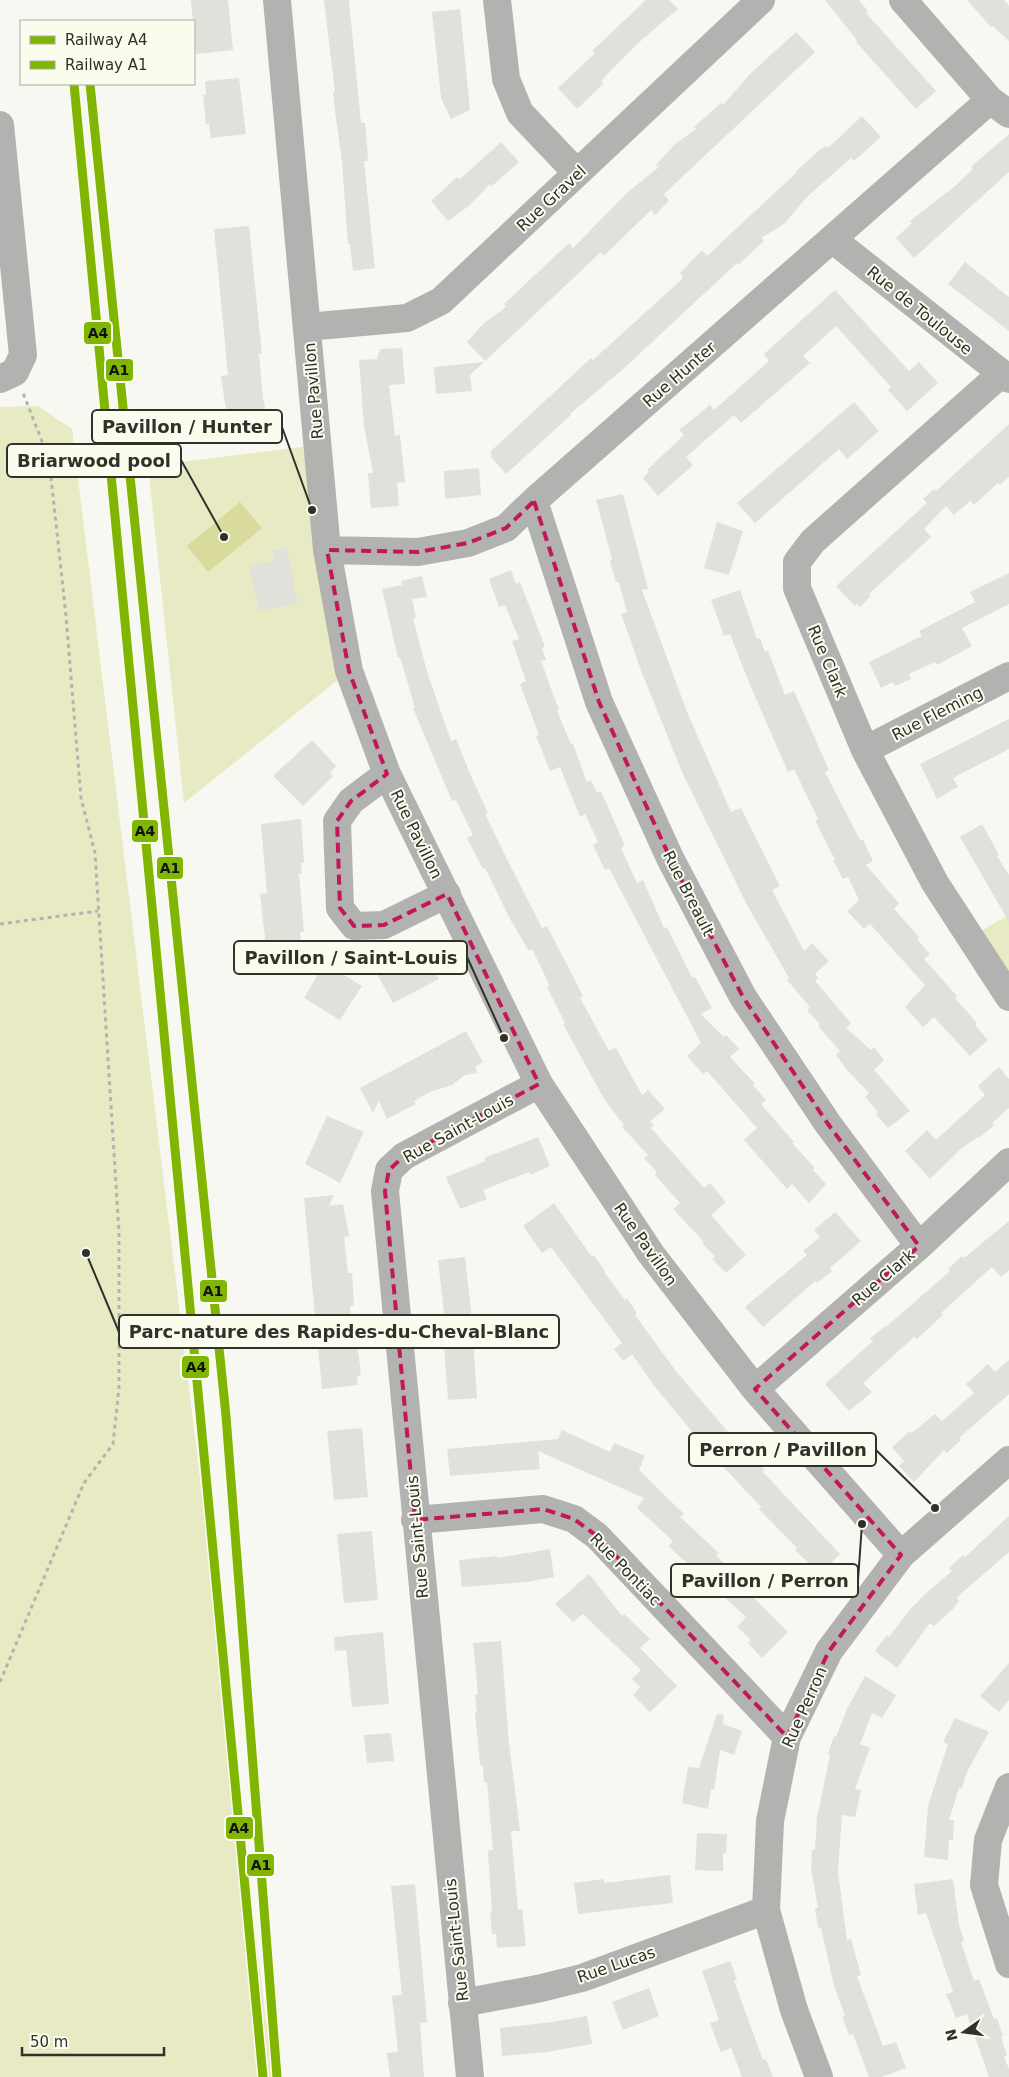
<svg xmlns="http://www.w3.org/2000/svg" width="1009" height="2077" viewBox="0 0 1009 2077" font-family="'DejaVu Sans',sans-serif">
	<rect width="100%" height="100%" fill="#f8f8f2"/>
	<path fill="#e8eac4" d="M38,406l34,23 201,1648h-273v-1670z
		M318,445l31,226 -165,132 -36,-337z
		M1009,915v82l-40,-60z"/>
	<path fill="#d8db9c" d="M240,502l22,26 -54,44 -21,-26z"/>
	<path fill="#e1e1dc" d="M191,0h37l5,50 -37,4z
		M324,0h25l12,123h4l3,35 -1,3h-3l11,107 -22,3 -3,-27h-2l-6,-83 -7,-50 -2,-18 2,-1z
		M646,0h23l9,9 -41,35 -36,37 3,2 -27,26 -19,-21 37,-35 -3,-2z
		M825,0h34l9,11 -2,2 70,78 -20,18 -60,-67 1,-2z
		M967,0h37l5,6v35l-16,-15 -2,1z
		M460,9l10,101 -19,9 -10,-21 -9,-86z
		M796,32l19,20 -151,142 5,7 -14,14 -4,-5 -47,46 -3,-4 -116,109 -18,-19 17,-19 22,-16 -2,-3 65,-61 4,5 55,-56 31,-25 -3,-2 19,-21 21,-15 -2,-2 27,-24 2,2 27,-31z
		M239,78l7,56 -35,4 -2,-14h-3l-3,-29h3l-1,-14z
		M862,116l19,21 -27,24 -3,-3 -45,40 -22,26 -23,14 3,3 -26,24 -1,-2 -115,107 -52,44 1,1 -65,59 -15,-17v-6l100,-93 2,2 88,-80 2,-3 -3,-4 22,-23 5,6 89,-83 -1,-1 27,-24 4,-2 2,2z
		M1009,134v38l-95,86 -18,-20 16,-15 -2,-2 45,-35 18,-17 -2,-2z
		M501,142l18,20 -27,24 -2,-2 -20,21 -22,16 -17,-20 26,-24 3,2z
		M249,226l13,128h-3l4,46h1l3,28 -38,4 -8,-56 7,-1 -14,-146z
		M965,262l44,35v34l-61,-47z
		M835,290l74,81 10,-9 19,21 -31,28 -19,-21 3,-3 -55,-61 -33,30 7,7 -69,60 -7,-8 -48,42 7,8 -35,31 -15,-18 6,-6 -2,-2 37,-35 -5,-5 31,-25 4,5 55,-49 -5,-7z
		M402,348l3,36 -16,1 6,51 5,-1 5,47 -8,1 2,23 -28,2 -3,-35h5l-9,-47 -5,-66 18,-1 3,-10z
		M484,362l-14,13 2,16 -36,3 -2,-27z
		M854,402l25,29 -32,28 -8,-10 -84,74 -18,-20z
		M1009,424v53l-9,8 -2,-2 -24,22 -4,-4 -16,14 -8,-9 -22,23 7,8 -62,57 2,2 -11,11 -3,-3 -2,2 -19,-20 91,-83 -4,-4 11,-10 2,2z
		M479,468l2,27 -36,4 -1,-28z
		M623,494l25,95 -6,1 45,122 44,100 10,-4 39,78 -8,4 32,61 8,-8 17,18 -14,13 3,4 -3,3 36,42 -5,5 25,22 3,-3 10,13 -10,10 36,41 -22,17 -12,-14 2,-2 -13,-15 4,-4 -22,-23 -11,-15 4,-4 -22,-25 2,-2 -13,-14 3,-3 -23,-27 2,-2 -43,-75 -64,-131 -40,-99 -21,-59 6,-2 -8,-30h-3l-6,-20 2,-3 -16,-59z
		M717,522l26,9 -14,44 -25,-7z
		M287,548l11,55 -39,8 -10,-45 26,-5 -3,-10z
		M511,570l5,14 4,-2 25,65 -3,1 4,12 -5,1 18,49 -2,1 14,33h2l14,38 4,-2 6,13 4,-2 24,55 -4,2 16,35 6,-3 21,48 3,-1 25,51 3,-1 17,31 -11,6 23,23 2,-2 13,14 -9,8 25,27 -2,1 13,15 -5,4 33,38 -2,1 23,25 -2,2 13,14 -17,19 -17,-19 -5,5 -43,-49 13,-12 -50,-57 -4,3 -16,-18 14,-13 -92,-175 -4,2 -12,-25 5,-3 -13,-28 -5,3 -20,-50 -10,4 -14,-35 3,-1 -19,-51 6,-3 -14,-40 7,-2 -14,-34 -6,2 -10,-28z
		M1009,573v31l-47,24 10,18 -35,19 -2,-3 -26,12 2,5 -16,7 -2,-4 -12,6 -12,-26 53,-26 -3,-5 56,-29 -5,-10z
		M422,576l5,21 -15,2 4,19h-3l14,54 24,69 5,-2 15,37 17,37 -3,1 21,43 36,71 5,-2 36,70 -3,2 29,53 7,-3 26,47 6,-5 17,19 -15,12 4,4 -3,3 53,60 6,-5 16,19 -15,13 35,40 -20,18 -14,-14 3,-2 -13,-14 2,-1 -31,-33 7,-6 -25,-28 2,-3 -13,-14 4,-3 -26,-28 2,-2 -20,-26 -41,-75 2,-1 -18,-36 3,-1 -18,-37 -3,2 -19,-32 -25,-51 -2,1 -16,-31 6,-3 -17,-35 -4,1 -39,-93h2l-15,-51 -2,1 -16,-69 20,-4 -1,-4z
		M740,590l17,49 3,-1 5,14 3,-1 17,44 9,-4 35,79 -4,2 35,68h3l10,21 -7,4 33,38 -5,6 25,28 -2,2 13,15 -6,5 33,37 -2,2 22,25 -2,2 13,15 -18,16 -36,-39 -11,10 -18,-20 20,-22 -55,-61 -6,5 -17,-18 12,-11 -11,-23 -5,2 -10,-19h2l-20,-40 3,-1 -24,-50 -6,3 -38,-87 -20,-51 -6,2 -13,-36z
		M1009,719v30l-56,29 5,9 -21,12 -17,-35z
		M312,740l24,26 -6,7 3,3 -30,30 -30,-30z
		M301,819l3,44h-3l1,11h-3l5,58h-4l1,10 -35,4 -6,-52 7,-1 -6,-69z
		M982,824l17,31 -2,1 12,19v47l-49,-85z
		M422,947l17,32 -46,24 -17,-31 10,-11 12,-3 10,-9z
		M323,966h6l33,20 -22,34 -36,-22z
		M466,1031l17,31 -8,5 3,6 -13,2 -13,10 -22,7 -16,9 2,3 -29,15 -8,-18 -6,12 -13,-25z
		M999,1067l10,12v29l-17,15 2,2 -15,13 -1,-1 -16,11 -32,31 -25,-28 22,-21 9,10 49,-45 -7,-9z
		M327,1116l37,16 -24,51 -35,-19z
		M538,1137l12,29 -20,9 -1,-3 -46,18 4,9 -27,10 -14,-32 40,-16 -2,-3z
		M334,1195l-5,11 14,-2 6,32 -5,1 4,36h4l2,32 -4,1 4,36h3l4,33 -4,1 1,9 -36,4 -18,-191z
		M554,1203l28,40 10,14 2,-2 11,16 -1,1 21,28 2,-2 10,15 -2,2 40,55 61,71 29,29 -3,1 78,83 -20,20 -25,-24 2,-2 -38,-39 2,-2 -44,-47 -2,2 -13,-14 2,-2 -49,-59 -23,-33 -9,7 -9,-12 8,-6 -71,-96 -9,6 -19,-27z
		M835,1212l26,29 -31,27 2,3 -15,12 -2,-2 -52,46 -18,-20 62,-52 -4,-4 17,-14 -6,-7z
		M1009,1221v49l-8,7 -9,-10 -51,46 2,2 -26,24 -3,-2 -51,46 9,9 -23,19 -24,-27 48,-43 -3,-2 15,-13 1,1 64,-56 -2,-2 14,-13 2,2z
		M465,1257l6,54 6,87 -29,2 -5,-69v-18h1l-6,-53z
		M1009,1360v34l-50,44 2,2 -14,13 -3,-3 -30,32 -15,-16 5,-5 -12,-14 18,-16 2,2 23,-19 7,7 32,-28 -8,-9 22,-20 7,8z
		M362,1428l6,69 -34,3 -7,-69z
		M562,1430l48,22 4,-9 31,13 -6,14 45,44 -4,3 39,36 -3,3 37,32 -4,5 39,39 -26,26 -14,-15 3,-3 -14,-13 9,-10 -78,-71 5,-5 -36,-33 7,-10 -106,-47 2,18 -90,7 -3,-27 111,-10z
		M1009,1516v36l-53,46 3,3 -6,8 -19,17 -4,-3 -33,45 -22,-17 12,-16 2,2 19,-25 16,-17 28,-24 -3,-3 14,-13 2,2z
		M372,1531l6,69 -34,3 -7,-69z
		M550,1549l4,28 -27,5 -65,5 -3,-27 38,-4v2z
		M589,1574l33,42 2,-2 26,25 -10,9 37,38 -27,26 -17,-17 7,-8 -8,-8 9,-9 -58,-56 -10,8 -18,-18z
		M383,1632l6,72 -37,3 -6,-57 -11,1 -1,-14z
		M501,1641l8,102 11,88h-9l7,79 4,-1 4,37 -29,2 -1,-14h-4l-2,-22h2l-4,-58 1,-4h4l-6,-68h-3l-1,-17h-3l-5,-53h2l-2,-17 3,-1 -5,-51z
		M1009,1663v37l-10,12 -19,-16z
		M865,1676l31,19 -14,23 -10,-5 -12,31 10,4 -15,41 6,1 -6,27 -13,-2 -4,57 9,68 4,-1 10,36 -4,1 26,70 13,-4 10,26 -24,9h-13l-16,-43 -4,1 -7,-18 3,-1 -11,-30 -13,-58h-3l-3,-20h3l-7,-39 1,-19h3l2,-32 13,-63 -2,-1 6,-18 2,1 11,-28z
		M717,1714l7,1 -1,9 19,7 -8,24 -14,-5 -6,40 -3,-1 -3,20 -26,-6 6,-36 11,1z
		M955,1718l34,14 -22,40 -5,16h-3l-10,32h5l-1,20h-4l-1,20 -24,-3 4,-51 20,-62 -5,-2z
		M391,1733l3,28 -27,2 -3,-28z
		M697,1833l30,1 -1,19h-3v18l-28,-1z
		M670,1875l3,28 -95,11 -4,-31 30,-4v4z
		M953,1879l6,46 5,15 -3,2 13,39 5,-2 15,40 3,-1 6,18 -2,1 6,18 -3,2 5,12v8h-20l-22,-63 -11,4 -10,-24 7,-2 -27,-79 -8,2 -4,-31z
		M415,1884l12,138 -7,1 4,54h-34l-3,-24 11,-1 -6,-56 10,-1 -11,-109z
		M730,1961l7,18 -3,2 29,79 3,-1 7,18h-31l-11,-29 -10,4 -6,-15 -5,-14 9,-3 -17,-49z
		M649,1988l10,28 -36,14 -11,-28z
		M587,2016l5,28 -45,8 -45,4 -2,-28 52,-6z"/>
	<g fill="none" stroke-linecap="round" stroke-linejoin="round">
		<path stroke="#b3b4b1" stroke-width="3" stroke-dasharray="4 4" stroke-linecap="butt" d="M0,924l98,-13
			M0,1682l84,-199 29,-39 6,-56v-156l-24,-379 -14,-55 -15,-182 -17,-157 -26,-66"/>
		<path stroke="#b2b2b1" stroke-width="28" d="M277,0l50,550 22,121 38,103 152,310 112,170 104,135 146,166
			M497,0l9,79 14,34 57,60
			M903,0l87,100 19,14
			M0,125l23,230 -8,17 -15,7
			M832,239l177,140
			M307,327l100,-9 34,-17 320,-301
			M1001,374l-188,167 -16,21v26l68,162 70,133 74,114
			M534,501l65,201 71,156 73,139 85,127 91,122
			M327,550l91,2 50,-9 38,-15 28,-27 456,-401
			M865,750l144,-74
			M387,774l-36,27 -14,20 3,87 14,18 30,-1 63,-31
			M755,1389l164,-143 90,-84
			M415,1520l128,-11 31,10 23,17 190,201
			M1009,1787l-21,53 -4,45 25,79
			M462,2003l75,-14 45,-11 184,-68
			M470,2077l-85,-886 4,-21 15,-14 135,-72
			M819,2077l-25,-67 -28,-100 4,-89 17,-84 42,-86 72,-96 108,-95"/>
		<defs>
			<path id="rail-1" d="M74,84l189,1993"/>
			<path id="rail-2" d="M90,84l136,1332 51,661"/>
		</defs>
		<use href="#rail-1" stroke="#fafcee" stroke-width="12"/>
		<use href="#rail-2" stroke="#fafcee" stroke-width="12"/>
		<use href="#rail-1" stroke="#80b602" stroke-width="9"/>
		<use href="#rail-2" stroke="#80b602" stroke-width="9"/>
	</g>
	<path fill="none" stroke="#c2185b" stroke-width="4" stroke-dasharray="10 6" stroke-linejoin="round" d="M534,501l65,201 71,156 73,139 85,127 91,122 -164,143 146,166 -72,96 -42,86 -190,-201 -23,-17 -31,-10 -128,11 -30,-329 4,-21 15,-14 135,-72 -92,-190 -63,31 -30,1 -14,-18 -3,-87 14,-20 36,-27 -38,-103 -22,-121 91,2 50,-9 38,-15z"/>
	<g text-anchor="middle" stroke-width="4" stroke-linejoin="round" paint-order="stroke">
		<g font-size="16" fill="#31312c" stroke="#fafcee">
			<text transform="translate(551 198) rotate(-43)" y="6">Rue Gravel</text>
			<text transform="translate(920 310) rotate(39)" y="6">Rue de Toulouse</text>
			<text transform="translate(679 374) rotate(-41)" y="6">Rue Hunter</text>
			<text transform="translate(313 391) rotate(-95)" y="6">Rue Pavillon</text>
			<text transform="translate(828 661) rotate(67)" y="6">Rue Clark</text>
			<text transform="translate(937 713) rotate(-27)" y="6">Rue Fleming</text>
			<text transform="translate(417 834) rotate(64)" y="6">Rue Pavillon</text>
			<text transform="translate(689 893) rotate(63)" y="6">Rue Breault</text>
			<text transform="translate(458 1128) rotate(-29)" y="6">Rue Saint-Louis</text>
			<text transform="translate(646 1244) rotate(55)" y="6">Rue Pavillon</text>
			<text transform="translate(883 1277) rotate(-41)" y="6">Rue Clark</text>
			<text transform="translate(417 1537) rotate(-95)" y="6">Rue Saint-Louis</text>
			<text transform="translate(626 1569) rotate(46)" y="6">Rue Pontiac</text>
			<text transform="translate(804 1707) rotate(-66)" y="6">Rue Perron</text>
			<text transform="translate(456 1940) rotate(-96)" y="6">Rue Saint-Louis</text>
			<text transform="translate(616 1964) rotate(-19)" y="6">Rue Lucas</text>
		</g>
	</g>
	<path fill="none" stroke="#31312c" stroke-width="2" d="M312 510L282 427M224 537L181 460M504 1038L467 957M86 1253L119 1332M935 1508L876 1450M862 1524L858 1580"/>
	<g fill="#31312c" stroke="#fafcee" stroke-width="2">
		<circle cx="312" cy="510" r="5"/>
		<circle cx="224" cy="537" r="5"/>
		<circle cx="504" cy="1038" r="5"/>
		<circle cx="86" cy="1253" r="5"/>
		<circle cx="935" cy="1508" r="5"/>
		<circle cx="862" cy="1524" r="5"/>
	</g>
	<g fill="#fafcee" stroke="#31312c" stroke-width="2">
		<rect x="92" y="410" width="190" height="33" rx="5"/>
		<rect x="7" y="444" width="174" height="33" rx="5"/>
		<rect x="234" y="941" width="233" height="33" rx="5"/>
		<rect x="119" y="1315" width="440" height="33" rx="5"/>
		<rect x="689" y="1433" width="187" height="33" rx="5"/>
		<rect x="671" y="1564" width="187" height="33" rx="5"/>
	</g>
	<g font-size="18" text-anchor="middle" font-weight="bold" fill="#31312c">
		<text x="187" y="433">Pavillon / Hunter</text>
		<text x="94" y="467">Briarwood pool</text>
		<text x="351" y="964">Pavillon / Saint-Louis</text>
		<text x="339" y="1338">Parc-nature des Rapides-du-Cheval-Blanc</text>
		<text x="783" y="1456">Perron / Pavillon</text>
		<text x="765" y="1587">Pavillon / Perron</text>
	</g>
	<g stroke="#fafcee" stroke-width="2">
		<rect x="83" y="321" width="29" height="24" rx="5" fill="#80b602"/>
		<rect x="105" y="358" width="29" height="24" rx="5" fill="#80b602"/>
		<rect x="131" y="819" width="28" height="24" rx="5" fill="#80b602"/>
		<rect x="156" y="856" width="28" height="24" rx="5" fill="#80b602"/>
		<rect x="199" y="1279" width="29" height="24" rx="5" fill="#80b602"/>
		<rect x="181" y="1355" width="29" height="24" rx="5" fill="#80b602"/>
		<rect x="225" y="1816" width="29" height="24" rx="5" fill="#80b602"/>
		<rect x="246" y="1853" width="29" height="24" rx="5" fill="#80b602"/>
	</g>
	<g font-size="14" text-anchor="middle" font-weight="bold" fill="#111">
		<text x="98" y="338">A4</text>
		<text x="119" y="375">A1</text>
		<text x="145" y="836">A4</text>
		<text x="170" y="873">A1</text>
		<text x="213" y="1296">A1</text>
		<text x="196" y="1372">A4</text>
		<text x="239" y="1833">A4</text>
		<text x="261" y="1870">A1</text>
	</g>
	<rect x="20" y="20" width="175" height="65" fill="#fafcee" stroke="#aaaba0"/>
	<rect x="30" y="36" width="25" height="8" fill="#80b602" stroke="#aaaba0"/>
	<text x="65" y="45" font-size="15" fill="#31312c">Railway A4</text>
	<rect x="30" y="61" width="25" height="8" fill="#80b602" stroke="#aaaba0"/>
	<text x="65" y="70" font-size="15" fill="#31312c">Railway A1</text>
	<g transform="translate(964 2032) rotate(256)" stroke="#fafcee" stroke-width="4" paint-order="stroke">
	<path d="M0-4L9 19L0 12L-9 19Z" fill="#31312c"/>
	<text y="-8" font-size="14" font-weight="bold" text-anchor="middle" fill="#31312c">N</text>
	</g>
	<path d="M22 2047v8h142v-8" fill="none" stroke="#31312c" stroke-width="2.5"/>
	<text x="30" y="2047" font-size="15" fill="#31312c" stroke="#fafcee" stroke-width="4" paint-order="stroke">50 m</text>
</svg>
